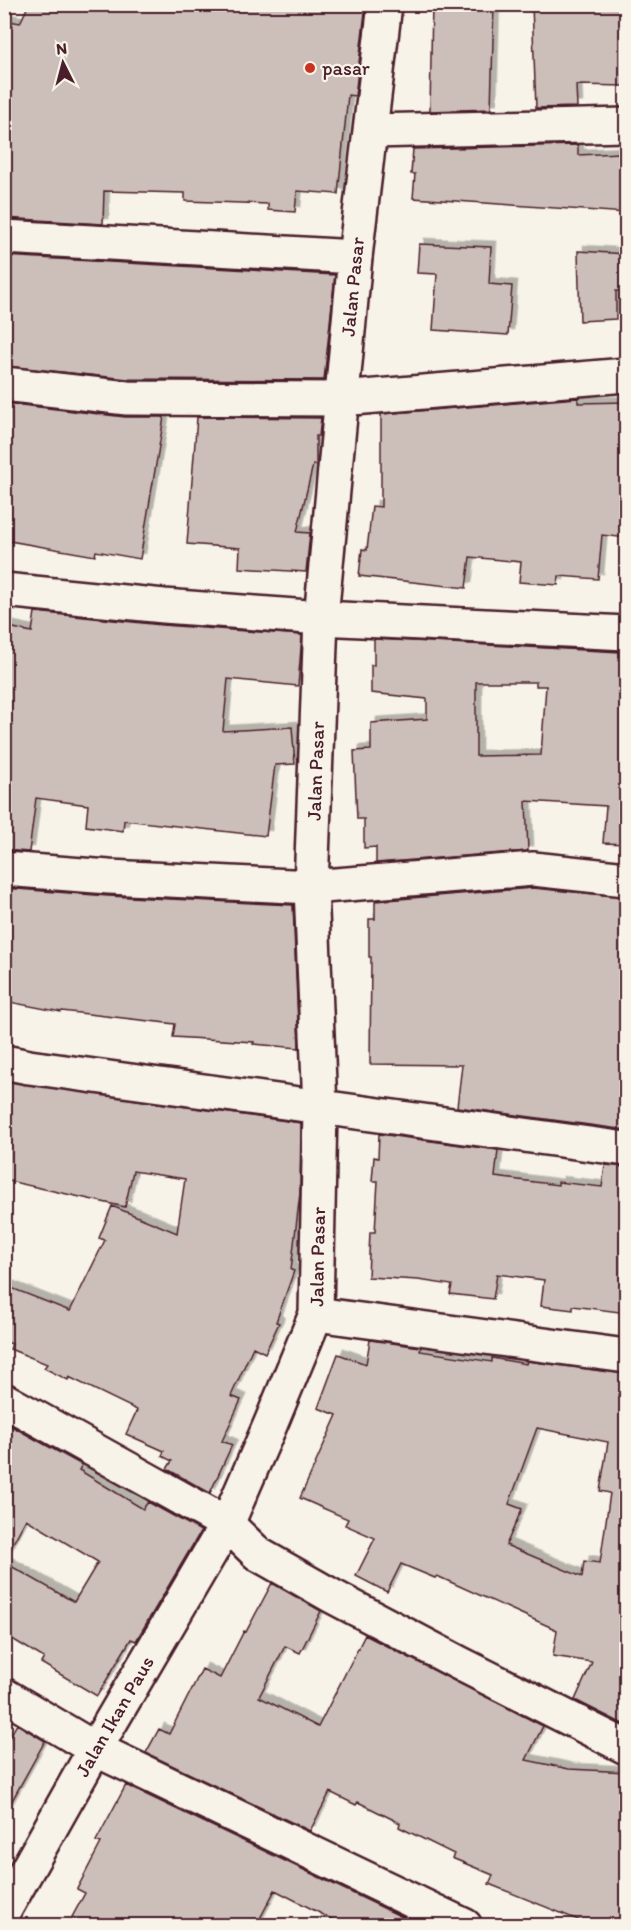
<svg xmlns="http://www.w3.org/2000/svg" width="631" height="1930" viewBox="0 0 631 1930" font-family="Itim,sans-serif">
	<defs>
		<filter id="shadow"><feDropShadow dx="5.5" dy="-5.5" stdDeviation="0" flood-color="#0004"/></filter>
	</defs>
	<rect width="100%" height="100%" fill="#f7f3e8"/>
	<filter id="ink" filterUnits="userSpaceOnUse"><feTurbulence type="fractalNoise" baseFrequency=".0167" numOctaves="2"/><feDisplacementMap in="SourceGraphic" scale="12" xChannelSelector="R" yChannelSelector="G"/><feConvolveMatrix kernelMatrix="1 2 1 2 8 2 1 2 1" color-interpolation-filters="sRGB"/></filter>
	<g filter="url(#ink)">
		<path fill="#ccbfb9" stroke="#4a1f2b" stroke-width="1.5" fill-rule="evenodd" filter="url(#shadow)" d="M29,4h337l-11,92 -7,-1 -10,99 -41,-3 -2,21 -27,-2v-6l-83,-3v-8l-81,-2 -1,33 -99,-6v-198l16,3z
			M432,4h62l-3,105 -61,2z
			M532,5l95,1v80l-51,-1 1,22 -41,1z
			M578,145v10l41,-2 1,3h7v57l-214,-15 2,-24h-4l2,-25z
			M419,244l72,3 -2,37 23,2 -4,49 -75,-5 4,-56 -20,-1z
			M578,251l49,3v37h-11v28l-36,2z
			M4,256l331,19 -11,105 -196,-1 -124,-13z
			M578,398v5l49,-1v136l-25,-3 -4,44 -39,-3 -1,9 -39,-3 2,-20 -51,-5 -4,31 -107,-12 3,-27 5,1 5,-44 9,1v-93z
			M4,403l121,14h39l-24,142 -44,-8 -1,5 -91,-16z
			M197,417l124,1 -2,18h-3v29h-3l-16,67 13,1 -4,39 -67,-4 1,-20 -53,-4z
			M35,612l127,13 140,10 -4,51 -70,-7 -5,52 69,-4 3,37 -20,1 -9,71 -142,-16 -1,11 -37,-5 2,-21 -52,-7 -7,54 -25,-2v-224l28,6z
			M374,639l247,13 1,43h5v149l-24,-1 3,-37 -80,-5 2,50 -152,12v-16l-12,1v-29h-7l-3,-68 17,-1v-27l56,-4v-20l-56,-6v-28h3zM476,682h60v4h10l-5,69 -65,1z
			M4,888l104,8 185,9 6,143 -46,-4 1,-2 -81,-5 2,-13 -113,-13 -1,1 -57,-11z
			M533,888l94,9v233l-170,-23 5,-42 -92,-1 1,-107h-2v-38h6v-18z
			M4,1081l297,42 -1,70 -9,77 3,1 -18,51 3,1 -14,30 -12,-6 -22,49 10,4 -19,41 10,4 -22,48 -43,-24 5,-8 -10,-5 2,-5 -38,-17 11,-24 -68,-33 -1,3 -24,-12 3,-4 -37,-15 2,-5 -8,-3v-56l66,26 35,-71 -6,-2 13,-32 65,27 8,-54 -52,-8 -8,36 -121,-27z
			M379,1134l119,16 -3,27 63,8v-3l44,5 3,-22 22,2v146l-54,-7v4l-32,-4 3,-26 -47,-6 -4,25 -43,-5 2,-9 -34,-5 -50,-3 2,-45h5l3,-51h-6l2,-24 4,1z
			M370,1340l51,7 -1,4 72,11v-4l34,6 1,-3 100,13 -7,37h7v315l-52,-26 17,-38 -39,-6 4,-26 -120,-54 -2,2 -34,-14 -14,28 -31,-16 19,-38 -30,-13 3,-6 -48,-21 37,-83 -19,-7 20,-54 28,10zM537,1428l71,14 -8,49 10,2 -10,70 -16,-2 -2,16 -76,-32 16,-36 -13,-5z
			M4,1422l78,43 -3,5 64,39 5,-7 53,29 -65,110 -5,-2 -34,57 -56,-33 3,-5 -40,-24v-72l70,40 24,-40 -72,-43 -22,41z
			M272,1583l49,28 -21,42 -15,-7 -26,51 59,30 47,-92 178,91 -17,34 43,9 58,3v154h-34l-104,-42 4,-9 -41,-17 2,-4 -55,-27 1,-4 -42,-21 -2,3 -26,-13 -20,39 -164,-78 13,-24 10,5 33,-65 18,9 24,-47 2,1z
			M17,1724l28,17 -41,74v-68z
			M126,1785l295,141h-76l-70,-36 -19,36h-168l-16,-9 13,-24 -8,-4 24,-46 -5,-2z"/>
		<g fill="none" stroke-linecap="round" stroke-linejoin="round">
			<defs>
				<path id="street" d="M371,131l255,-6
					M4,237l351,20
					M4,384l123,14 214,1 285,-24
					M4,590l160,16 157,12 305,15
					M4,869l105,8 202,10 222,-18 93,10
					M4,1062l25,5 597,82
					M316,1314l310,42
					M4,1400l223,124 31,30 74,42 127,67 167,84
					M4,1695l91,54 370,177"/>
				<g id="secondary">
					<path id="s1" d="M4,1911l91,-162 132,-225 44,-101 45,-109 4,-206 -9,-221 10,-269 34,-361 30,-253"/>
				</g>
			</defs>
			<use href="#street" stroke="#4a1f2b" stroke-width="38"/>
			<use href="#secondary" stroke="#4a1f2b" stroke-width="38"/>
			<use href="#street" stroke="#f7f3e8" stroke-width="33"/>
			<use href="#secondary" stroke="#f7f3e8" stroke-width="33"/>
		</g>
	</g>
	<circle fill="#c8321e" stroke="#f7f3e8" stroke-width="2" cx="310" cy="68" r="6"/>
	<g text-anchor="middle" stroke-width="4.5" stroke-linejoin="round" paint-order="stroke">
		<g font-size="20" fill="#4a1f2b" stroke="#f7f3e8" text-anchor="start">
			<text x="322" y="75">pasar</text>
		</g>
		<g font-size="20" fill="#4a1f2b" stroke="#f7f3e8">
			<text dy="7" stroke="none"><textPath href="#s1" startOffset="1704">Jalan Pasar</textPath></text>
			<text dy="7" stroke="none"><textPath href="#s1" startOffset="1218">Jalan Pasar</textPath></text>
			<text dy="7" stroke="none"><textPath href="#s1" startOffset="732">Jalan Pasar</textPath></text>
			<text dy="7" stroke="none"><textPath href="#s1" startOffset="224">Jalan Ikan Paus</textPath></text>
		</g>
	</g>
	<rect width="631" height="1930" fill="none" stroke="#f7f3e8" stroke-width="24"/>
	<rect x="12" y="12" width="607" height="1906" fill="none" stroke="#4a1f2b" stroke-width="2" filter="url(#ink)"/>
	<g transform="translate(63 63) rotate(354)" stroke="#f7f3e8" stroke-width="4.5" paint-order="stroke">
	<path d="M0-4.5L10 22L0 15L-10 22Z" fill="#4a1f2b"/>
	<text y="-9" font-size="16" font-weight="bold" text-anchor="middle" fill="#4a1f2b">N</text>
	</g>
</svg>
